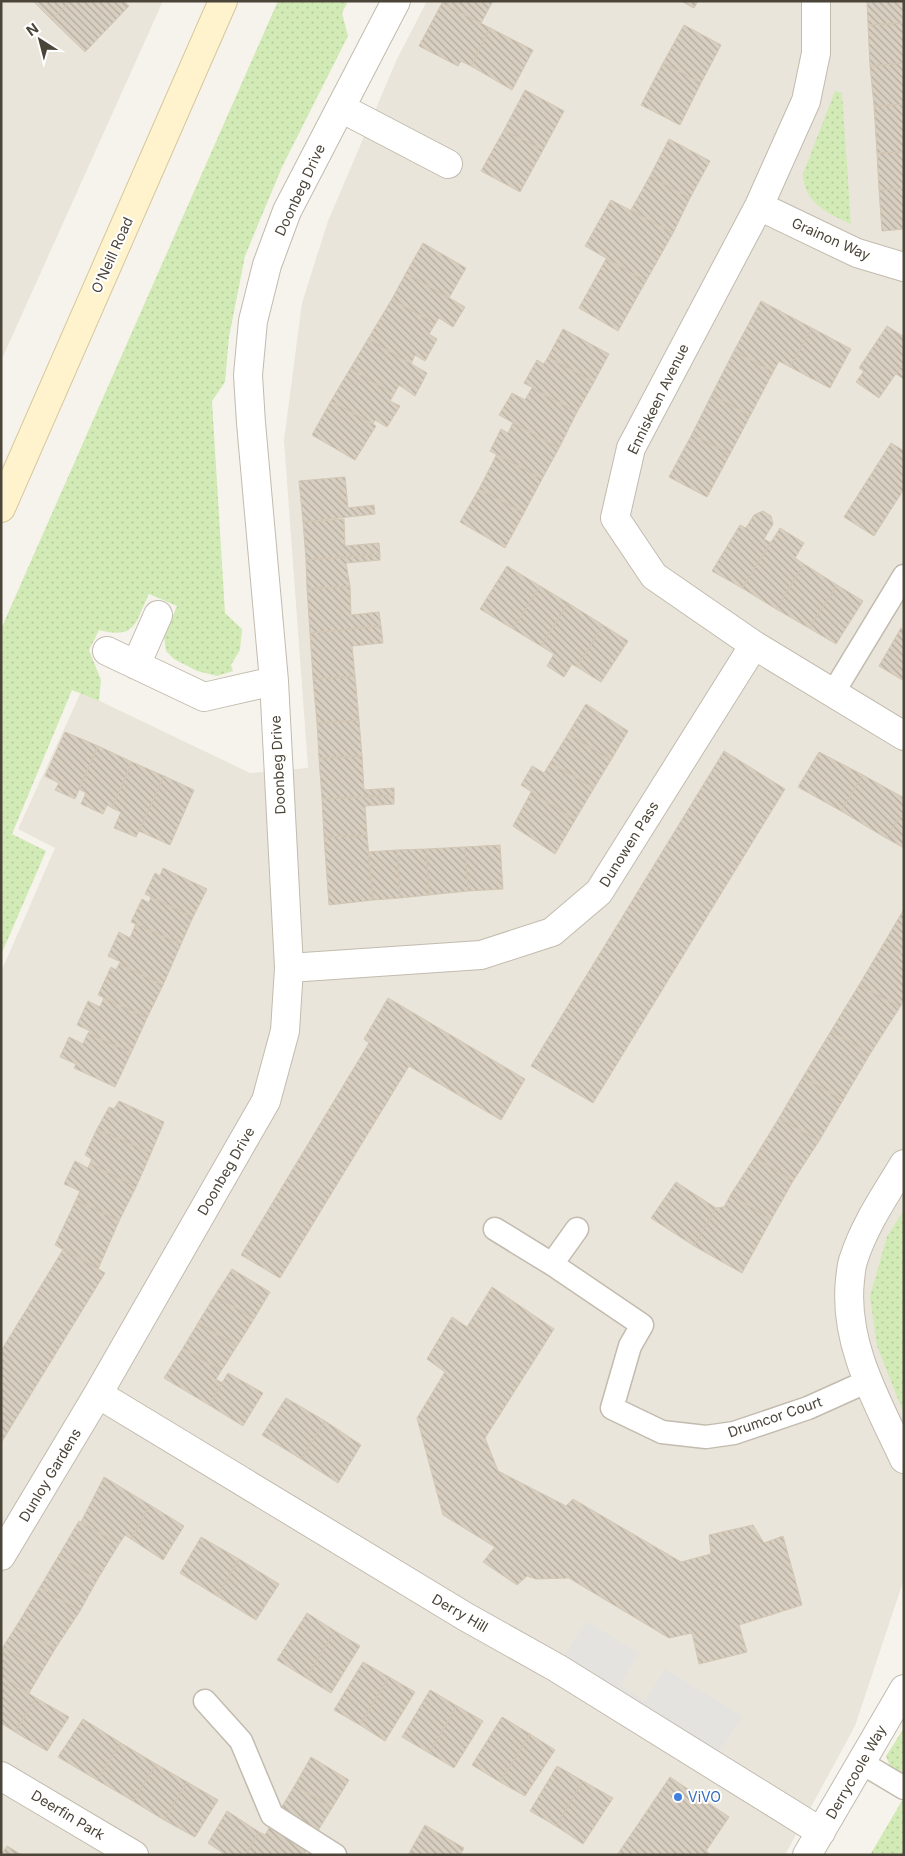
<svg xmlns="http://www.w3.org/2000/svg" width="905" height="1856" viewBox="0 0 905 1856" font-family="Inter,sans-serif">
	<defs>
		<pattern id="grass-dots" width="8" height="8" patternUnits="userSpaceOnUse" patternTransform="scale(1.25)"><rect width="8" height="8" fill="#d2eab5"/><path d="M2 2h.1M6 6h.1" fill="none" stroke="#b6ca9c" stroke-width="1.8" stroke-linecap="round"/></pattern>
		<pattern id="building-back-hatch" width="6" height="6" patternUnits="userSpaceOnUse" patternTransform="scale(1.25)"><rect width="6" height="6" fill="#d8cfc1"/><path d="M-1 5l2 2M0 0l6 6M5-1l2 2" fill="none" stroke="#b1aa9e"/></pattern>
	</defs>
	<rect width="100%" height="100%" fill="#f6f3ec"/>
	<path fill="#eae5da" d="M1,1h162l-162,360z
		M427,1h477v1578l-49,147 -70,129h-784v-883l54,-124 -37,-19 63,-137 169,81 58,-5 -24,-328 18,-137 26,-82 69,-162z"/>
	<path fill="url(#grass-dots)" d="M278,1h70l-6,12 6,23 -66,131 -37,89 -16,81 -4,45 -13,19 13,212 17,16 -2,21 -9,15 2,6 -16,5 -20,-5 -23,-12 -8,-8 -2,-15 13,-30 -28,-12c-14,28 -12,46 -50,36l-10,20 12,30 -2,21 -27,-11 -60,144 34,17 -45,104v-326z
		M835,91l7,2 9,131c-24,-11 -47,-21 -48,-50z
		M904,1212v202l-27,-68 -7,-50 17,-59 14,-23z
		M904,1728v51l-12,-8 -6,-15z
		M903,1799l1,56h-34z"/>
	<path fill="#e5e3e0" d="M586,1621l53,32 -19,32 25,16 20,-32 77,47 -29,47 -156,-95z"/>
	<path fill="url(#building-back-hatch)" stroke="#d3c7b4" d="M33,1h37l-18,19z
		M70,1h53l6,5 -44,46 -33,-32z
		M442,1h51l-12,22 -39,-20z
		M681,1h17l-4,7z
		M867,1h37v22l-36,2z
		M442,3l48,25 -19,38 -10,-5 -3,5 -39,-20z
		M904,23v40l-34,3 -2,-41z
		M684,25l37,20 -20,38 -38,-20z
		M490,28l43,22 -21,40 -41,-24z
		M663,63l38,20 -21,42 -39,-20z
		M904,63v41l-30,2 -4,-40z
		M525,90l39,21 -21,39 -39,-20z
		M904,104v48l-27,1 -3,-47z
		M504,130l39,20 -23,42 -39,-21z
		M669,139l41,22 -20,37 -40,-22z
		M904,152v36l-25,2 -2,-37z
		M650,176l40,22 -17,35 -42,-23z
		M904,188v41l-22,2 -3,-41z
		M611,200l62,33 -27,48 -61,-35z
		M423,243l43,25 -17,30 -43,-25z
		M606,259l40,22 -28,50 -39,-23z
		M406,273l59,34 -12,20 -14,-9 -4,6 -43,-25z
		M392,299l43,25 -6,10 8,5 -12,22 -10,-6 -4,9 -43,-25z
		M761,301l51,27 -22,39 -11,-6 -6,11 -39,-21z
		M887,326l17,11v25l-25,36 -23,-16 8,-11 -5,-3z
		M812,328l39,21 -21,39 -40,-21z
		M563,329l46,25 -15,28 -46,-25z
		M368,339l59,34 -12,23 -16,-11 -5,9 -44,-25z
		M734,351l39,21 -23,44 -38,-22z
		M548,357l46,25 -17,30 -53,-29 13,-23 7,4z
		M904,362v17l-8,-5z
		M350,369l44,25 -4,7 10,5 -13,21 -12,-7 -2,4 -42,-23z
		M532,388l45,24 -18,36 -60,-33 13,-22 13,7z
		M712,394l38,22 -20,38 -38,-20z
		M331,401l45,25 -21,34 -43,-25z
		M513,423l46,25 -17,31 -52,-28 11,-22 7,4z
		M692,434l38,20 -23,43 -38,-20z
		M891,443l13,8v38l-30,47 -30,-19z
		M497,454l45,25 -18,34 -45,-24z
		M345,477l3,31 26,-3 1,9 -72,8 -4,-41z
		M479,489l45,24 -19,35 -45,-26z
		M763,511l8,5 2,8 -9,15 7,4 -29,45 -30,-17 28,-46 6,3 8,-13z
		M344,519l1,27 34,-3 1,11 -74,6 -3,-38z
		M780,528l24,15 -9,15 9,6 -28,45 -34,-21z
		M380,554v6l-34,3 4,23 -43,3 -1,-29z
		M804,564l33,21 -28,43 -33,-19z
		M507,566l33,20 -27,43 -33,-20z
		M837,585l26,16 -27,43 -27,-16z
		M350,586l1,29 28,-3 2,14 -71,7 -3,-44z
		M540,586l28,17 -27,43 -28,-17z
		M568,603l35,22 -26,42 -5,-3 -8,13 -17,-11 7,-12 -13,-8z
		M603,625l25,16 -27,41 -24,-15z
		M381,626l2,17 -31,3 3,30 -42,3 -3,-46z
		M901,628l3,2v51l-25,-15z
		M355,676l4,44 -42,3 -4,-44z
		M586,704l42,27 -17,29 -43,-26z
		M359,720l3,36 -43,2 -2,-35z
		M65,732l33,14 -23,53 -20,-9 4,-7 -14,-7z
		M568,734l43,26 -17,28 -44,-25z
		M98,746l34,16 -20,46 -5,-3 -4,9 -22,-10 5,-11 -7,-4z
		M724,751l61,38 -192,314 -62,-37z
		M819,752l44,23 -22,36 -43,-24z
		M362,756l2,34 30,-2v7l-72,4 -3,-41z
		M132,762l32,14 -28,61 -22,-9 7,-16 -9,-4z
		M550,763l44,25 -19,32 -54,-35 11,-19 12,7z
		M863,775l41,23v13l-18,27 -45,-27z
		M164,776l30,14 -24,55 -31,-14z
		M531,792l44,28 -20,34 -42,-28z
		M394,795v9l-29,2 2,29 -43,2 -2,-38z
		M904,811v37l-18,-10z
		M367,835l6,65 -44,5 -5,-68z
		M500,845l3,44 -35,2 -3,-44z
		M465,847l3,44 -39,4 -3,-46z
		M426,849l3,46 -29,3 -3,-48z
		M397,850l3,48 -27,2 -5,-48z
		M163,868l44,21 -14,28 -48,-23 10,-21 5,3z
		M151,897l42,20 -12,27 -50,-22 11,-23 7,4z
		M904,909v46l-20,-12z
		M136,924l45,20 -18,41 -44,-21 2,-2 -13,-6 11,-24 11,6z
		M884,943l20,12v45l-4,7 -41,-22z
		M119,964l44,21 -16,33 -49,-23 13,-28 5,3z
		M859,985l41,22 -30,47 -39,-23z
		M104,998l43,20 -16,35 -43,-20 2,-2 -13,-6 11,-24 12,6z
		M388,998l137,81 -24,41 -92,-54 -129,212 -39,-23 128,-212 -5,-4z
		M831,1031l39,23 -27,46 -40,-23z
		M88,1033l43,20 -16,34 -41,-19 2,-4 -16,-7 9,-20 14,7z
		M803,1077l40,23 -24,41 -40,-23z
		M119,1101l45,21 -13,31 -54,-24 12,-22 5,2z
		M779,1118l40,23 -26,40 -38,-24z
		M97,1129l54,24 -15,34 -46,-24 2,-4 -7,-4z
		M755,1157l38,24 -22,39 -40,-26z
		M75,1161l13,7 2,-5 46,24 -17,34 -43,-21 4,-9 -16,-7z
		M676,1182l40,26 -22,38 -43,-28z
		M731,1194l40,26 -29,53 -48,-27 22,-38 8,-1z
		M76,1200l43,21 -21,48 -43,-24z
		M64,1248l41,25 -104,170v-92z
		M232,1269l38,23 -16,27 -39,-24z
		M492,1287l62,42 -69,109 13,33 68,35 7,-7 108,63 30,-8 -2,-19 44,-10 11,18 19,-7 19,69 -63,20 8,27 -48,12 -7,-31 -23,5 -100,-60 -33,1 -9,-3 -10,9 -34,-23 12,-15 -52,-32 -26,-97 28,-46 -18,-13 25,-42 15,10z
		M215,1295l39,24 -17,27 -39,-23z
		M198,1323l39,23 -16,25 -38,-23z
		M183,1348l38,23 -5,8 6,4 -13,22 -45,-27z
		M228,1373l35,20 -20,33 -34,-21z
		M286,1398l39,23 -24,38 -39,-24z
		M325,1421l36,24 -23,38 -37,-24z
		M104,1477l46,28 -19,34 -6,-4 -6,9 -38,-22z
		M150,1505l34,21 -21,34 -32,-21z
		M79,1521l40,23 -22,36 -38,-25z
		M201,1537l38,22 -22,37 -37,-23z
		M59,1555l38,25 -17,31 -40,-24z
		M239,1559l40,25 -23,36 -39,-24z
		M40,1587l40,24 -25,38 -38,-24z
		M307,1613l28,18 -29,47 -29,-18z
		M17,1625l38,24 -13,22 -39,-24z
		M335,1631l25,15 -29,47 -25,-15z
		M3,1647l39,24 -13,22 -28,-17z
		M363,1662l26,15 -29,48 -26,-15z
		M1,1676l35,22 -21,34 -14,-9z
		M389,1677l26,15 -30,49 -25,-16z
		M430,1690l27,16 -28,47 -27,-16z
		M36,1698l33,19 -22,34 -32,-19z
		M457,1706l26,15 -29,47 -25,-15z
		M502,1717l28,17 -30,48 -28,-17z
		M83,1719l38,24 -24,37 -39,-23z
		M530,1734l25,16 -30,46 -25,-14z
		M121,1743l35,21 -23,37 -36,-21z
		M311,1757l38,23 -17,28 -37,-23z
		M156,1764l31,18 -23,38 -31,-19z
		M557,1766l26,15 -27,45 -26,-15z
		M670,1777l59,40 -23,34 5,4h-94z
		M583,1781l30,17 -30,46 -27,-18z
		M187,1782l31,18 -23,37 -31,-17z
		M295,1785l37,23 -18,29 -36,-24z
		M227,1811l32,21 -14,23h-19l-18,-12z
		M278,1813l36,24 -10,18h-59l14,-23 6,3z
		M425,1825l39,23 -4,7h-52z
		M7,1846l15,9h-21z"/>
	<g fill="none" stroke-linecap="round" stroke-linejoin="round">
		<defs>
			<path id="lane" d="M833,693l71,-117
				M495,1229l57,35 90,61 -12,21 -18,62 50,24 44,5 28,-4 74,-25 60,-27
				M552,1264l25,-35
				M205,1701l36,40 31,74 63,40
				M862,1763l42,25"/>
			<path id="street" d="M816,1v52l-10,48 -47,105 -128,242 -16,70 39,58 100,69 150,91
				M341,108l107,56
				M759,206l98,47 47,14
				M107,651l97,46 70,-16
				M136,665l22,-50
				M289,968l192,-13 71,-23 47,-40 155,-247
				M904,1164c-18,30 -39,60 -50,94 -3,7 -3,15 -4,22 -7,64 28,123 54,179
				M98,1394l368,223 91,51 264,164
				M1,1556l97,-162 168,-293 19,-70 4,-63 -15,-287 -23,-258 -3,-48 5,-54 14,-56 20,-54 109,-210
				M1,1776l133,79
				M807,1855l97,-166"/>
			<path id="secondary" d="M1,508l222,-507"/>
		</defs>
		<use href="#lane" stroke="#c2bbae" stroke-width="25"/>
		<use href="#street" stroke="#c2bbae" stroke-width="30"/>
		<use href="#secondary" stroke="#d6c79b" stroke-width="30"/>
		<use href="#lane" stroke="#fff" stroke-width="22"/>
		<use href="#street" stroke="#fff" stroke-width="28"/>
		<use href="#secondary" stroke="#fff3cd" stroke-width="28"/>
	</g>
	<circle fill="#3f7fe0" stroke="#fff" stroke-width="2" cx="678" cy="1797" r="5"/>
	<g text-anchor="middle" stroke-width="4" stroke-linejoin="round" paint-order="stroke">
		<g font-size="14" fill="#4b4439" stroke="#fff">
			<text transform="translate(300 190) rotate(-65)" y="5">Doonbeg Drive</text>
			<text transform="translate(831 239) rotate(24)" y="5">Grainon Way</text>
			<text transform="translate(112 255) rotate(-66)" y="5">O'Neill Road</text>
			<text transform="translate(658 399) rotate(-64)" y="5">Enniskeen Avenue</text>
			<text transform="translate(278 765) rotate(-93)" y="5">Doonbeg Drive</text>
			<text transform="translate(629 844) rotate(-58)" y="5">Dunowen Pass</text>
			<text transform="translate(226 1171) rotate(-60)" y="5">Doonbeg Drive</text>
			<text transform="translate(775 1417) rotate(-19)" y="5">Drumcor Court</text>
			<text transform="translate(50 1475) rotate(-59)" y="5">Dunloy Gardens</text>
			<text transform="translate(460 1613) rotate(30)" y="5">Derry Hill</text>
			<text transform="translate(856 1772) rotate(-60)" y="5">Derrycoole Way</text>
			<text transform="translate(68 1815) rotate(31)" y="5">Deerfin Park</text>
		</g>
		<g font-size="14" fill="#366cbe" stroke="#fff" text-anchor="start">
			<text x="688" y="1802">ViVO</text>
		</g>
	</g>
	<rect width="905" height="1856" fill="none" stroke="#4b4439" stroke-width="5"/>
	<g transform="translate(40 40) rotate(324)" stroke="#ffffff" stroke-width="4" paint-order="stroke">
	<path d="M0-4L9 19L0 12L-9 19Z" fill="#4b4439"/>
	<text y="-8" font-size="14" font-weight="bold" text-anchor="middle" fill="#4b4439">N</text>
	</g>
</svg>
